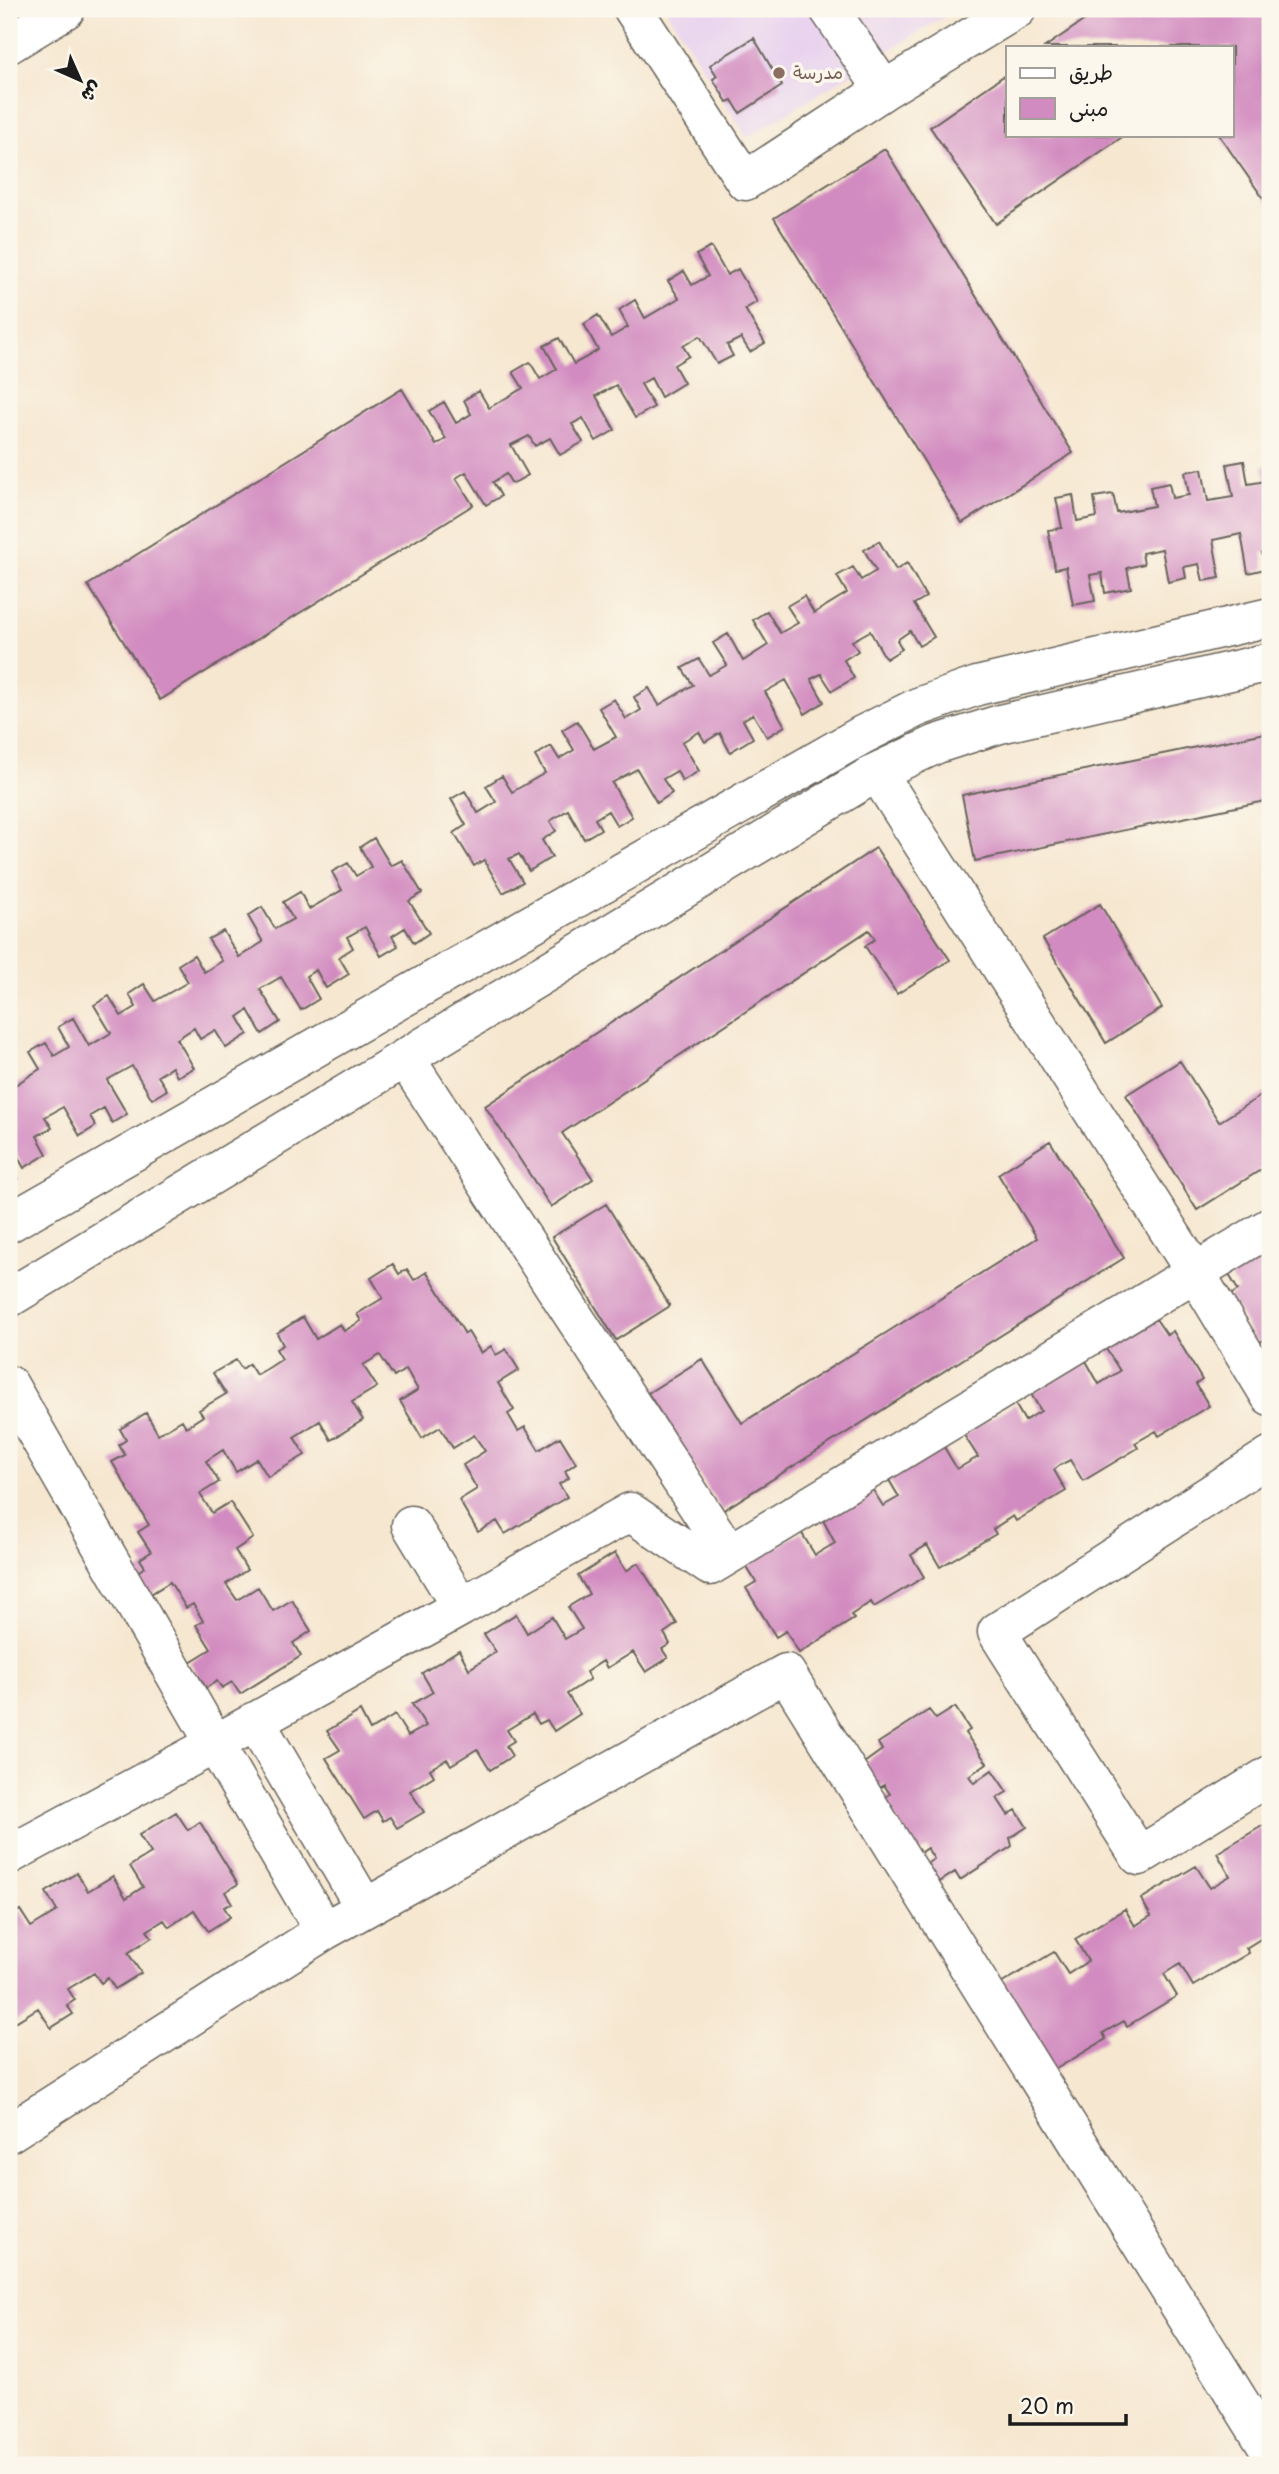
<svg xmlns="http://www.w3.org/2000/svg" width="1279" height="2474" viewBox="0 0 1279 2474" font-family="'Playpen Sans','Playpen Sans Arabic',sans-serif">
	<rect width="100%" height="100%" fill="#fbf7ec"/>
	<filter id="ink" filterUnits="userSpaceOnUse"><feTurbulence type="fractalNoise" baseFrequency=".0143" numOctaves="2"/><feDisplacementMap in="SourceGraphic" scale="14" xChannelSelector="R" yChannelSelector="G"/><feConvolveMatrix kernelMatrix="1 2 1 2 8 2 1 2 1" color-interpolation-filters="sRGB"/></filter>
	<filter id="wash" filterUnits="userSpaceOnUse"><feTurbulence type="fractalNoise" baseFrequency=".00686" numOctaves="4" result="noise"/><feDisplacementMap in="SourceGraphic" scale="28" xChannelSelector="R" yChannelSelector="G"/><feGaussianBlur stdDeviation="1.57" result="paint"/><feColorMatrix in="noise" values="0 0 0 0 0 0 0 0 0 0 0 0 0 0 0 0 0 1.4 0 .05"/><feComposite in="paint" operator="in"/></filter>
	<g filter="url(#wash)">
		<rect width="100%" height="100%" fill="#f6e7d0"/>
		<path fill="#e8d2ee" d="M666,9h290l-209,129z"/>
		<g id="blocks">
			<path fill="#d28bc0" d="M1101,9h169v199l-51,-73h13v-88h-187z
				M754,38l28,48 -42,27 -8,-13 -5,2 -14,-23 4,-3 -7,-11z
				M1008,73v62h117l-129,89 -66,-97z
				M885,149l188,304 -111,70 -188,-305z
				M711,247l16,28 11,-6 19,33 -12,7 20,34 -15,9 -9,-14 -14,7 6,11 -16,8 -17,-28 -17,10 6,10 -15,9 10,18 -23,14 -10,-19 -10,6 13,23 -19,11 -19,-33 -20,11 19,34 -19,11 -13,-23 -11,6 11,18 -23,13 -10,-17 -15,8 -6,-10 -18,9 17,30 -16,9 -6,-10 -13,8 8,14 -15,9 -20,-33 -10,6 17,27 -313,195 -72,-115 314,-196 34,56 10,-6 -17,-28 15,-9 12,21 15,-9 -7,-14 15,-9 10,17 34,-20 -10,-16 17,-10 10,17 17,-10 -13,-23 15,-8 15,26 13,-7 11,-7 -14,-26 14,-9 13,22 17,-10 -9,-17 16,-10 10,18 34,-20 -11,-17 16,-10 8,14 16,-9 -12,-21z
				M1244,461l4,23 18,-3 -3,-15 7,-1v87l-8,1 3,16 -17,4 -7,-39 -28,6 7,38 -17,3 -4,-17 -15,3 2,11 -18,4 -6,-33 -20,4 2,11 -17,4 4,20 -26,5 -3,-20 -12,2 5,26 -22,4 -7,-38 -11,2 -7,-39 14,-2 -6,-30 17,-3 4,26 20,-4 -3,-20 19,-3 4,19 37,-7 -4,-19 19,-4 3,15 17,-3 -4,-23 17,-3 6,32 25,-4 -6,-33z
				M879,541l17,29 11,-7 19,34 -12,7 20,33 -15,9 -9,-15 -13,9 5,9 -16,10 -16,-28 -18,10 6,10 -14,9 10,18 -22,13 -11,-17 -10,5 13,23 -19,12 -19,-34 -21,12 20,34 -18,11 -14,-23 -10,6 10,18 -23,14 -10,-19 -15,9 -6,-10 -17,10 17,29 -17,10 -5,-10 -14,8 9,14 -15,10 -20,-34 -13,7 -12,7 20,34 -15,9 -9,-15 -13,8 6,10 -17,10 -16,-29 -18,11 6,10 -14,9 10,17 -23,14 -10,-17 -10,5 14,23 -20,11 -19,-33 -10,6 -20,-33 12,-8 -15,-26 14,-8 13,22 18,-11 -10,-16 16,-10 10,16 33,-19 -10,-17 16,-10 8,13 15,-9 -12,-20 15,-9 17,28 22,-12 -17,-29 15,-9 12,20 15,-9 -7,-13 15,-9 10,17 34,-20 -11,-17 17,-9 10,16 18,-10 -14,-22 15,-9 15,27 25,-16 -15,-25 14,-9 13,22 18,-10 -11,-17 17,-10 10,17 33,-20 -10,-17 16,-9 8,13 15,-9 -12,-21z
				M1270,732v68l-295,61 -13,-66z
				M374,838l17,28 11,-6 20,33 -13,8 20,32 -15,10 -9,-15 -13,8 6,10 -17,10 -16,-29 -18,10 6,11 -14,9 10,17 -23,14 -10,-18 -10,6 13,23 -18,11 -20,-33 -21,12 20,33 -18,12 -14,-24 -10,7 10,17 -22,14 -11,-18 -15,9 -6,-11 -17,11 17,29 -17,9 -5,-10 -14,9 9,14 -15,9 -20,-33 -25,14 20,34 -15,9 -8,-15 -14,8 6,10 -16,10 -17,-29 -18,10 7,11 -15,8 10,18 -23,14 -10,-18 -5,3v-64l31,-20 -10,-17 16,-9 8,13 15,-9 -11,-20 15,-9 16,28 22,-13 -17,-28 15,-9 12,20 15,-9 -7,-13 15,-10 11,17 33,-19 -10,-17 16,-10 10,17 18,-11 -14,-22 15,-8 16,26 24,-15 -15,-26 14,-9 13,22 18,-10 -10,-17 17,-10 9,17 33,-19 -10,-18 16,-9 8,13 15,-9 -11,-20z
				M876,848l74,112 -53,34 -32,-48 10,-7 -6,-9 -307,203 31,46 -42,28 -66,-101z
				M1100,904l62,104 -56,35 -63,-104z
				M1180,1061l39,61 51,-32v74l-73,46 -71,-115z
				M1050,1141l74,117 -402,253 -74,-118 54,-34 40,64 147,-92 148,-93 -39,-64z
				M9,1164l9,15 -9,5z
				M606,1204l64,102 -54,34 -64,-103z
				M1270,1248v95l-3,-5 -10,6 -28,-48 9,-6 -10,-17z
				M393,1264l6,10 8,-5 7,11 13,-8 38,62 3,-2 13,21 10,-7 5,9 10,-6 13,21 -21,13 16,27 -6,4 10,17 7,-4 14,23 21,-13 16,26 -11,8 4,7 -10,6 8,13 -62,37 -8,-13 -19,11 -19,-32 18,-11 -14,-24 22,-14 -11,-16 -21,13 -13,-21 -18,11 -22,-37 18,-11 -12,-21 -12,8 -14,-22 -17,10 14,22 -25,15 11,18 -32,20 -11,-19 -26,16 11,18 -37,22 -11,-18 -21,13 -13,-22 -17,11 13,21 -19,12 12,19 18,-11 23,36 -18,12 12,20 -21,14 11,16 21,-13 15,24 19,-11 19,31 -18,12 8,13 -61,38 -8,-12 -10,6 -5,-7 -11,7 -16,-26 21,-13 -15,-24 7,-4 -10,-17 -7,4 -16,-26 -21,13 -13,-22 9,-6 -5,-8 11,-7 -13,-20 11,-7 -37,-63 13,-7 -6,-10 7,-5 -6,-11 26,-16 12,21 24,-14 4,7 17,-11 -4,-6 27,-16 -13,-21 23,-13 6,9 7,-5 7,11 14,-8 12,-8 -6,-10 7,-4 -6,-12 26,-16 13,22 24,-15 4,7 17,-10 -4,-7 26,-16 -12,-20z
				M1156,1319l11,16 6,-4 29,49 -6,4 13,22 -50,30 -3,-5 -21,12 3,5 -55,33 -13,-21 -10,5 -6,5 12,21 -50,30 -3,-5 -20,13 3,5 -56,33 -13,-22 -16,10 13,22 -50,30 -3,-5 -20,13 3,4 -55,34 -13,-22 -10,6 -30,-49 10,-6 -10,-16 55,-34 14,23 20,-12 -12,-23 50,-30 10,16 16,-9 -10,-17 55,-33 13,22 21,-12 -14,-22 51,-31 10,17 6,-4 10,-6 -10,-17 55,-33 13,23 21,-13 -14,-22z
				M615,1553l11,18 12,-8 39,61 -13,9 6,11 -8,5 6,9 -22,14 -13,-20 -26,16 -4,-7 -17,11 4,7 -23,15 13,20 -26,17 -7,-11 -8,4 -6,-10 -26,16 7,11 -8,5 6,10 -22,14 -13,-21 -26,16 -4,-6 -17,10 4,7 -24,15 14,21 -27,16 -7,-11 -7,4 -6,-10 -13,8 -38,-61 14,-8 -13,-19 33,-20 10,19 25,-15 13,21 18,-10 -14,-22 21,-12 -11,-19 37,-23 10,19 27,-17 -12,-18 32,-20 11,19 25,-16 13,22 17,-10 -14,-22 21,-13 -11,-18z
				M955,1707l15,23 -5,3 22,30 -18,13 5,7 18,-13 15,22 -10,6 11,17 8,-5 11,17 -17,11 2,8 -52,34 -5,-8 -17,11 -12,-19 8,-5 -7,-11 -9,6 -35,-55 7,-5 -6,-9 -4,3 -16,-25 18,-13 -4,-7 51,-33 7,9z
				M176,1812l12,18 12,-8 38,62 -13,8 7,11 -8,4 6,10 -22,14 -14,-21 -25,17 -5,-7 -17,11 5,6 -24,16 13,20 -26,16 -7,-11 -7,5 -7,-10 -26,16 7,11 -8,5 6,9 -22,14 -13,-20 -26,16 -3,-5v-102l11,-7 11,17 26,-16 -11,-19 31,-19 11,18 25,-15 13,22 17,-11 -13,-21 21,-13 -12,-18z
				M1267,1823l3,5v114l-3,-7 -21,13 3,5 -56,33 -13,-22 -10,6 -6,4 13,22 -50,30 -3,-5 -21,12 3,6 -55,33 -52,-87 55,-33 14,22 20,-13 -13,-22 50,-30 10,17 6,-4 10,-6 -10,-17 55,-33 14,22 20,-12 -13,-23z"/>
		</g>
	</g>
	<g filter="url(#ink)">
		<use href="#blocks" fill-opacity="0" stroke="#68635b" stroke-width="2"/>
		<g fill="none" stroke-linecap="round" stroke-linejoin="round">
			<defs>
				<path id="minor" d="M633,9l112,172 139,-91 133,-81
					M829,9l55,81
					M9,44l57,-35
					M877,772l318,500 75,124
					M405,1058l324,496
					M9,1223l853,-488 56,-28 59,-21 293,-69
					M9,1298l868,-526 60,-28 63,-20 270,-62
					M9,1385l206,359 -206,111
					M1270,1456l-273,176 142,224 131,-81
					M461,1607l169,-95 80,54 560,-339
					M255,1721l110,187
					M324,1931l-109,-187 246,-137 -50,-82
					M9,2133l315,-202 462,-258 484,778"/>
			</defs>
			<use href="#minor" stroke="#68635b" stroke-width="41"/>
			<use href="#minor" stroke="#fff" stroke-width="38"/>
		</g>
	</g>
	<circle fill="#8d6e63" stroke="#fbf7ec" stroke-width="2.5" cx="779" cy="73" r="7"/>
	<g text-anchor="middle" stroke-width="7" stroke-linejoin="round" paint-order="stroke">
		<g font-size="18" fill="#785e54" stroke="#fbf7ec" text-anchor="start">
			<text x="793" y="79">مدرسة</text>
		</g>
	</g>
	<rect width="1279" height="2474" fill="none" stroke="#fbf7ec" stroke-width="35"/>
	<rect x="1006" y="46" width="228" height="91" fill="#fbf7ec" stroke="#a29f99" stroke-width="2"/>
	<rect x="1020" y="68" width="35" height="10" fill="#ffffff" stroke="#a29f99" stroke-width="2"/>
	<text x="1069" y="80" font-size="21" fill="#1c1c1c">طريق</text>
	<rect x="1020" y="98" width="35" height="21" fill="#d28bc0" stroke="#a29f99" stroke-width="2"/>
	<text x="1069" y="116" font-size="21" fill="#1c1c1c">مبنى</text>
	<g transform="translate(80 80) rotate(135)" stroke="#fbf7ec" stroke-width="5" paint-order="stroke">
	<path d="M0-5L12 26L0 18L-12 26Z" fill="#1c1c1c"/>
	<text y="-10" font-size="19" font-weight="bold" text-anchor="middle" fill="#1c1c1c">ش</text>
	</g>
	<path d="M1010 2414v10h116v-10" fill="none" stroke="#1c1c1c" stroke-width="3.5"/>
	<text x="1020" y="2414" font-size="21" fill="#1c1c1c" stroke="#fbf7ec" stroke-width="5" paint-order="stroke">20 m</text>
</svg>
